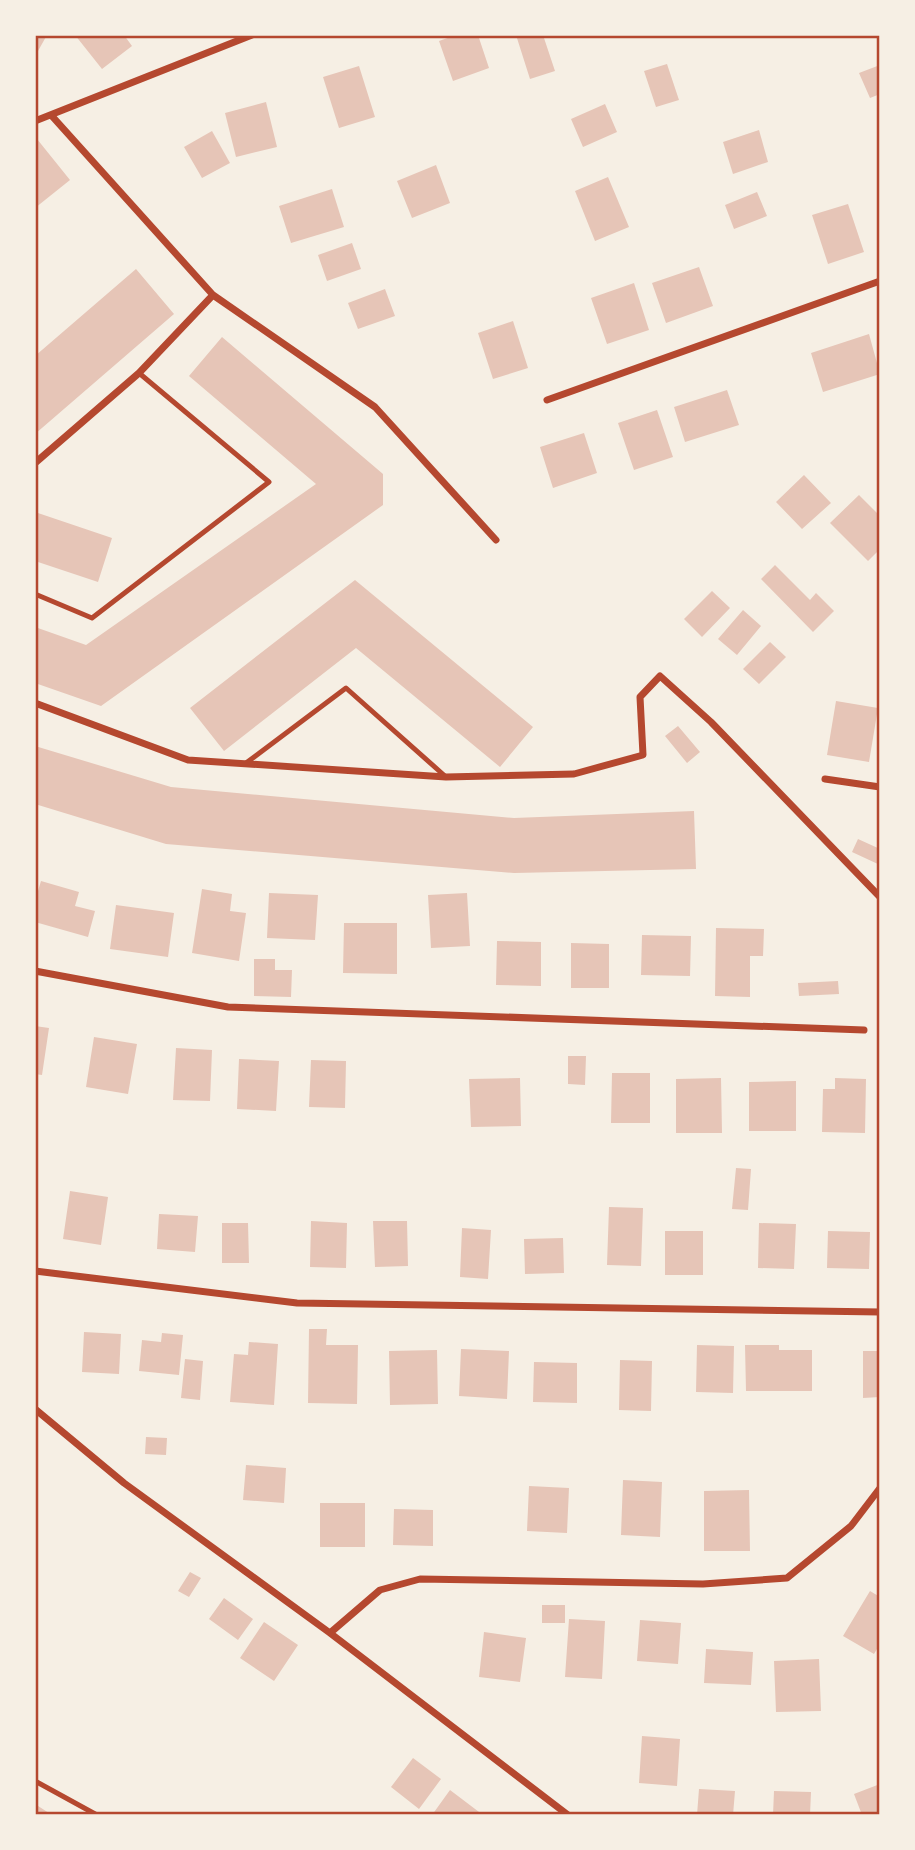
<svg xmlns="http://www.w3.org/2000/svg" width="915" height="1850" viewBox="0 0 915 1850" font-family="'Nunito Sans',sans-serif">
	<rect width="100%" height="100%" fill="#f6efe4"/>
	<path fill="#e6c5b7" d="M35,35h12l-9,16 -3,-1z
		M75,35h49l8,11 -30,23z
		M456,35h22l11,33 -36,13 -14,-40z
		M516,35h27l12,36 -25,8z
		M667,64l12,36 -23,7 -12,-36z
		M880,65v29l-10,4 -11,-25z
		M359,66l16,51 -36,11 -16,-51z
		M266,102l11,45 -41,10 -11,-44z
		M605,104l12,28 -34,15 -12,-28z
		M759,130l9,32 -35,12 -10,-32z
		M212,131l18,32 -28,15 -18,-31z
		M37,139l33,41 -35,28v-67z
		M436,165l14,38 -38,15 -15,-37z
		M608,177l21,50 -34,14 -20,-50z
		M332,189l12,38 -53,16 -12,-37z
		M757,192l10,24 -33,13 -9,-24z
		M848,204l16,48 -36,12 -16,-49z
		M352,243l9,26 -34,12 -9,-26z
		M699,267l14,39 -47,17 -14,-40z
		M136,269l38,45 -139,120v-78z
		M634,283l15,47 -42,14 -16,-46z
		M385,289l10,27 -37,13 -10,-26z
		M513,321l15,47 -35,11 -15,-46z
		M869,334l11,40 -57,18 -12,-39z
		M222,337l161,137v31l-282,201 -66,-23v-56l51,18 230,-161 -127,-108z
		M727,390l12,35 -54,17 -11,-35z
		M657,410l16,47 -39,13 -16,-47z
		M584,433l13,40 -44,15 -13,-41z
		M804,475l27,28 -29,26 -26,-27z
		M859,495l21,21v33l-12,12 -38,-38z
		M35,512l77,26 -14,44 -63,-21z
		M775,565l35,35 6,-7 18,18 -21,21 -52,-53z
		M355,580l178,147 -33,40 -144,-119 -132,103 -34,-43z
		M712,591l18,17 -28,29 -18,-18z
		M743,610l18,16 -24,29 -19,-16z
		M770,642l16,15 -27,27 -16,-15z
		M836,701l42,7 -9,54 -42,-7z
		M678,726l22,26 -13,11 -22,-27z
		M35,746l136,41 343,31 180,-7 2,58 -182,4 -348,-29 -131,-40z
		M858,839l22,10v16l-28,-13z
		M41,881l38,11 -4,14 20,5 -7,26 -53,-15v-21z
		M202,889l30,5 -2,17 16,2 -7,48 -47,-8z
		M269,893l49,2 -3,45 -48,-2z
		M467,893l3,53 -39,2 -3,-53z
		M116,905l58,8 -6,44 -58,-8z
		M344,923h53v51l-54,-1z
		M716,928l48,1 -1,27h-13v41l-35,-1z
		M642,935l49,1 -1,40 -49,-1z
		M497,941l44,1v44l-45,-1z
		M571,943l38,1v44h-38z
		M254,959h21v11h17l-1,27 -37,-1z
		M838,981l1,13 -40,2 -1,-13z
		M35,1026l14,2 -7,47 -7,-1z
		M94,1037l43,7 -9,50 -42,-7z
		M176,1048l36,2 -2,51 -37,-1z
		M568,1056h18l-1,29 -17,-1z
		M239,1059l40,2 -3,50 -39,-2z
		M311,1060l35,1 -1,47 -36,-1z
		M612,1073h38v50h-39z
		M520,1078l1,48 -50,1 -2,-48z
		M721,1078l1,55h-46v-54z
		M835,1078l31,1 -1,54 -43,-1 1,-43h12z
		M796,1081v50h-47v-49z
		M736,1168l15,1 -3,41 -16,-1z
		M70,1191l38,6 -7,48 -38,-6z
		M609,1207l34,1 -2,58 -34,-1z
		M159,1214l39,2 -3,36 -38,-3z
		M311,1221l36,2 -1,45 -36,-1z
		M373,1221h34l1,45 -33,1z
		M222,1223h26l1,40h-27z
		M759,1223l37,1 -2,45 -36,-1z
		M462,1228l29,2 -3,49 -28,-2z
		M665,1231h38v44h-38z
		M828,1231l42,1 -1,37 -42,-1z
		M563,1238l1,35 -39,1 -1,-35z
		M309,1329h18l-1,16h32l-1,59 -49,-1z
		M84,1332l37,2 -2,40 -37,-2z
		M162,1333l21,2 -4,40 -40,-4 3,-31 19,2z
		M249,1342l29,2 -4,61 -44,-3 4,-48 14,1z
		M697,1345l37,1 -1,47 -37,-1z
		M745,1345h34v5h33v41h-66z
		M461,1349l48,2 -2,48 -48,-3z
		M437,1350l1,54 -48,1 -1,-54z
		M863,1351h17v46l-17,1z
		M185,1359l18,2 -3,39 -19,-2z
		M620,1360l32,1 -1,50 -32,-1z
		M534,1362l43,1v40l-44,-1z
		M146,1437l21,1 -1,17 -21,-1z
		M246,1465l40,3 -2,35 -41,-3z
		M623,1480l39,2 -2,55 -39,-2z
		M529,1486l40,2 -2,45 -40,-2z
		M749,1490l1,61h-46v-60z
		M320,1503h45v44h-45z
		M394,1509l39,1v36l-40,-1z
		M190,1572l11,6 -12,19 -11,-6z
		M870,1591l10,6v47l-6,10 -31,-18z
		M224,1598l29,21 -15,21 -29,-21z
		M542,1605h23v18h-23z
		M569,1619l36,2 -3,58 -37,-2z
		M640,1620l41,3 -3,41 -41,-3z
		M264,1622l34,23 -24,36 -34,-23z
		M484,1632l42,6 -6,44 -41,-5z
		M706,1649l47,3 -2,33 -47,-2z
		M819,1659l2,52 -45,1 -2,-51z
		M642,1736l38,3 -3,47 -38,-3z
		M413,1758l28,21 -22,30 -28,-22z
		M880,1784v31h-18l-8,-21z
		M699,1789l36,2 -2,24h-36z
		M450,1790l33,25h-51z
		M774,1791l37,1 -1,23h-37z
		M35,1804l17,11h-17z"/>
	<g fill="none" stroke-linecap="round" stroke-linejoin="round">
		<path stroke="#b5482f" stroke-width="5" d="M35,594l57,24 177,-136 -130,-109
			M246,763l100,-75 100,89
			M35,1781l62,34"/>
		<path stroke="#b5482f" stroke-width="7" d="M51,115l162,180 162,112 121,133
			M35,121l217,-86
			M547,400l333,-119
			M35,463l104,-90 74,-78
			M35,703l153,57 258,17 128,-3 69,-19 -3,-58 20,-21 51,46 169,175
			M825,779l55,8
			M35,971l193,36 636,23
			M35,1271l262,32 583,9
			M35,1409l89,74 206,150 238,182
			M330,1633l50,-43 40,-11 283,5 84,-6 64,-52 29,-38"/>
	</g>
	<rect width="915" height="1850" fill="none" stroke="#f6efe4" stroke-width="74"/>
	<rect x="37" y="37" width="841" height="1776" fill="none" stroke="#b5482f" stroke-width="2.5"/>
</svg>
